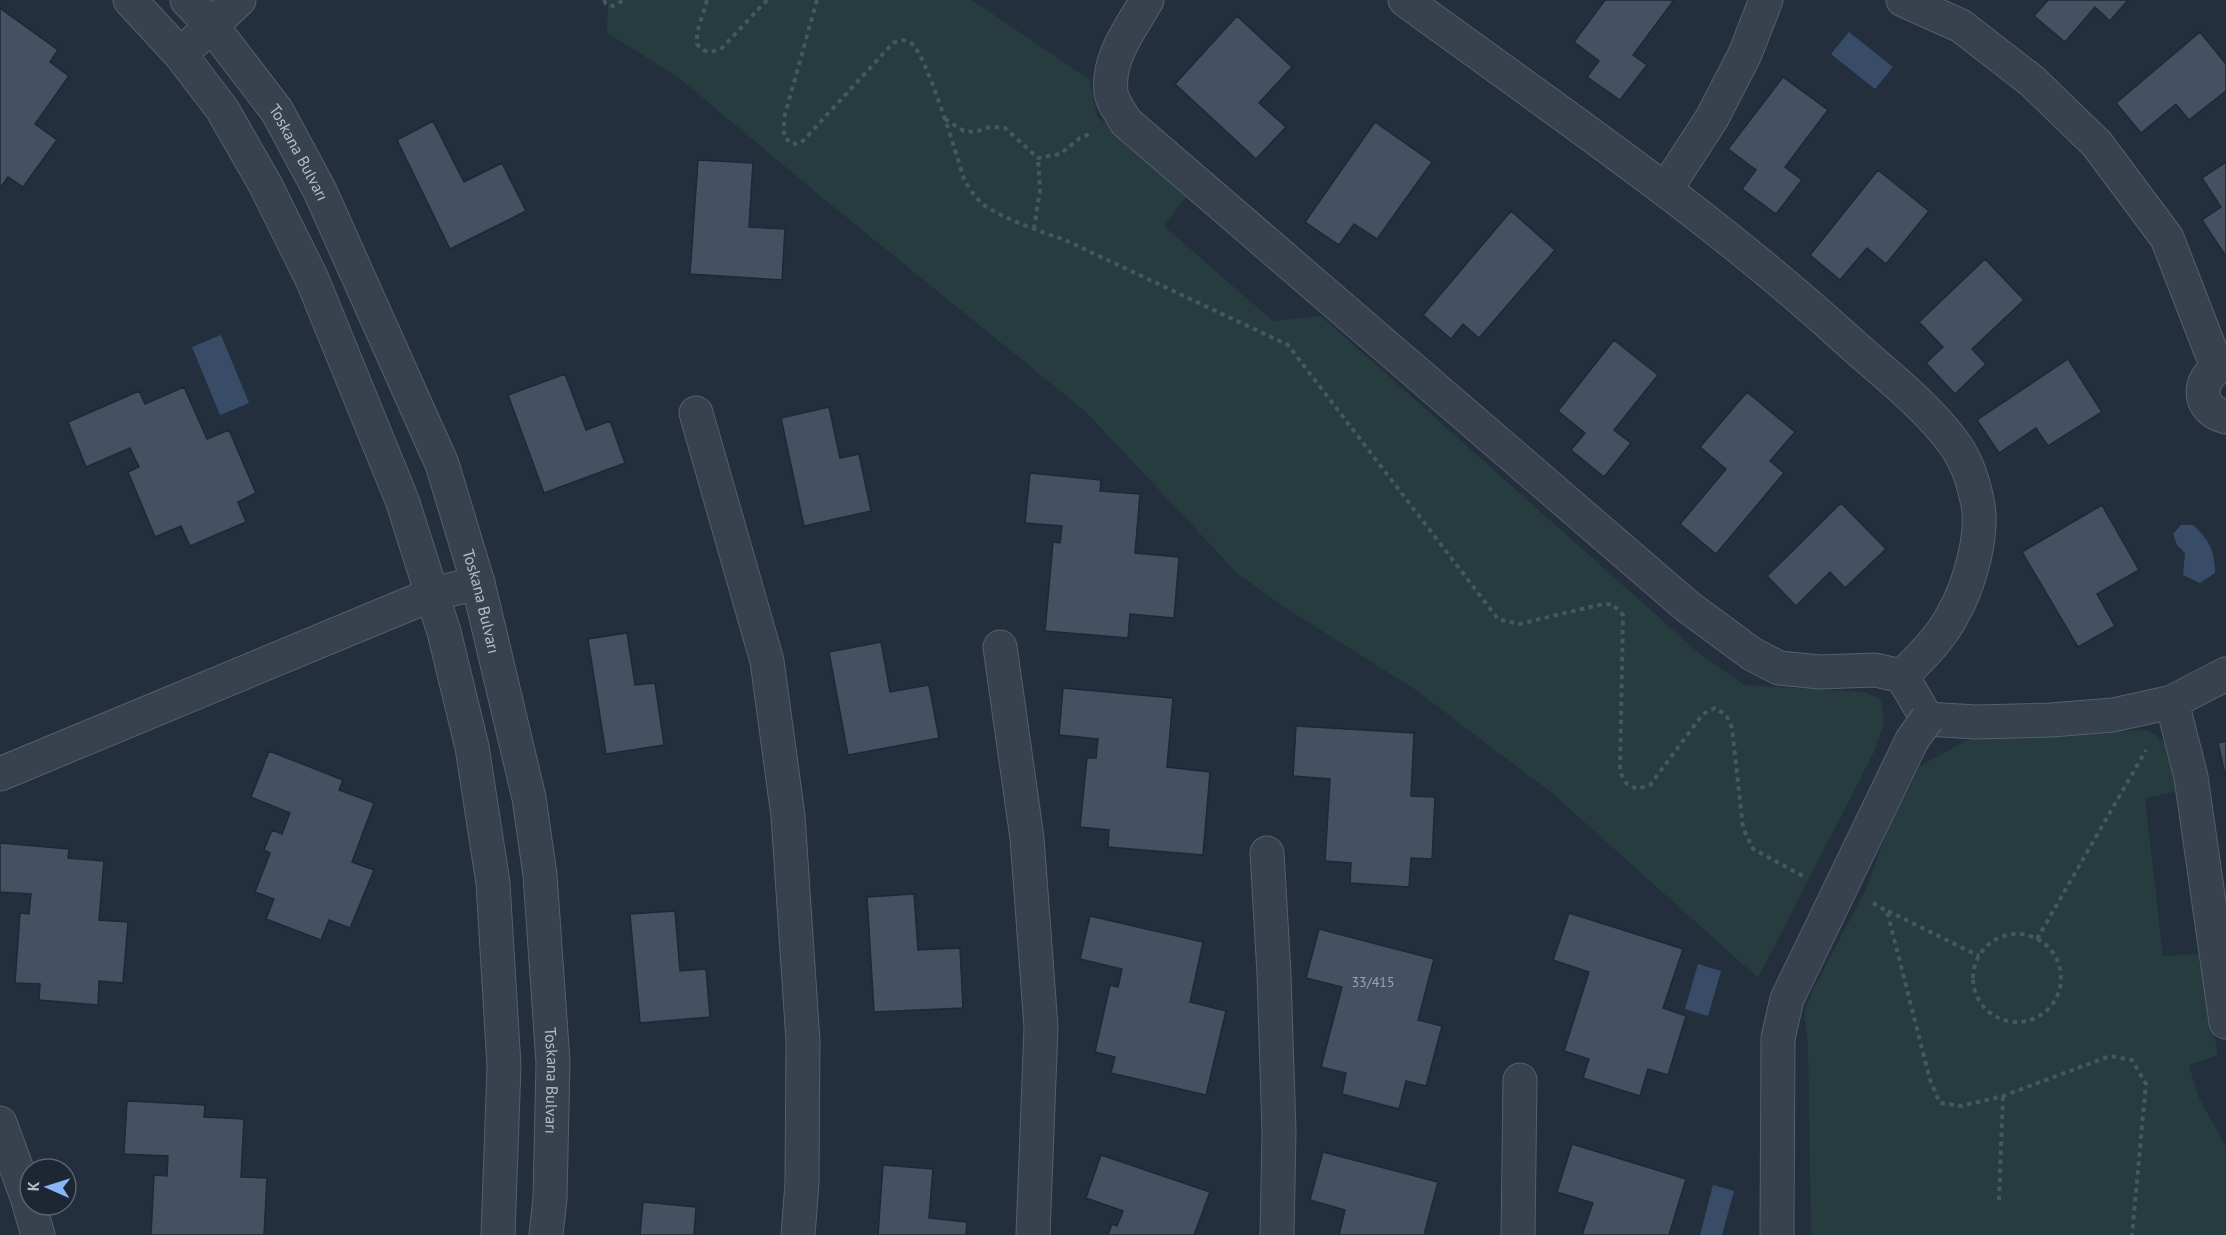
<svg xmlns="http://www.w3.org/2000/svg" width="2226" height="1235" viewBox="0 0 2226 1235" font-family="'PT Sans',sans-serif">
	<rect width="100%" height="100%" fill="#242f3e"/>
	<path fill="#263c3f" d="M608,0h364l118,80 7,36 89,81 -22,29 109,95 48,-5 379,338 44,31 122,7 15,8 3,22 -10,30 -116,226 -206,-185 -139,-105 -129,-81 -47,-34 -152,-162 -266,-216 -141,-118 -71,-44z
		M2146,730l9,4 10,10 13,47 -33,7 18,158 35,-2 20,101 -29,10 9,31 28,51v88h-415l-3,-190 -4,-32 11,-27 52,-99 21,-58 32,-63 59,-32z"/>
	<path fill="#394c67" d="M1849,32l44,35 -18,22 -44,-35z
		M221,335l28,68 -29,12 -28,-68z
		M2181,525h12c16,15 22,25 22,48l-15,10 -17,-8 2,-22 -8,-8 -4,-11z
		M1698,964l23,7 -13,45 -23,-7z
		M1713,1185l21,6 -12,44h-22z"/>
	<path fill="#455162" stroke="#1f2835" stroke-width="1.5" d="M1605,0h69l-41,55 14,10 -27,35 -33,-23 12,-16 -25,-19z
		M2048,0h80l-18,21 -15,-14 -30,35 -31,-26z
		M0,8l58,42 -8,12 19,14 -34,48 22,16 -34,47 -15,-10 -8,11z
		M1237,16l55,51 -33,36 27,24 -30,32 -81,-75z
		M2200,32l26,32v27l-37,29 -13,-16 -35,29 -25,-30z
		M1783,77l45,33 -43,57 17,13 -26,34 -34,-25 14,-19 -28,-21z
		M433,121l31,61 38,-19 24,48 -76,38 -53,-109z
		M1375,122l57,40 -55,77 -23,-15 -15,21 -34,-23z
		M698,160l55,3 -4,64 36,2 -3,51 -92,-6z
		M2226,162v92l-1,1 -23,-35 19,-13 -19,-29z
		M1878,170l51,41 -43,53 -19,-16 -27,32 -30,-25z
		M1511,211l44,39 -76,88 -16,-14 -12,15 -28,-24z
		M1985,259l39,41 -52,49 14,15 -31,30 -29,-31 17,-16 -24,-25z
		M1614,340l44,35 -44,55 17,13 -27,34 -33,-27 14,-17 -27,-22z
		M2068,359l34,53 -54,34 -12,-18 -37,25 -22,-33z
		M565,374l21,56 24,-9 15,42 -81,30 -36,-98z
		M184,387l23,52 22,-9 27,63 -18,9 8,20 -56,24 -9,-20 -26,11 -27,-65 11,-5 -9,-19 -44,19 -18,-45 71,-31 6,13z
		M1747,392l48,40 -25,29 14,12 -68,81 -36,-30 46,-55 -26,-22z
		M829,407l11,51 19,-4 12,57 -67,15 -23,-108z
		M1030,473l71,7 -1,11 40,3 -5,59 44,4 -5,61 -44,-4 -2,24 -83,-7 8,-89 7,1 2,-17 -37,-3z
		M1841,503l45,46 -41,39 -15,-16 -34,34 -29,-30z
		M2102,505l37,65 -42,24 18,32 -37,21 -56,-95z
		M627,633l8,52 20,-2 9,62 -58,9 -18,-115z
		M881,642l9,50 39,-7 10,53 -91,17 -19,-103z
		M1063,688l110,10 -6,69 43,5 -7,83 -95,-8 1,-17 -29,-3 7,-69h9l2,-19 -39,-4z
		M1296,726l118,7 -3,63 24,1 -3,62 -21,-1 -2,29 -59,-4 1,-20 -26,-2 5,-82 -37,-3z
		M2226,741v38l-8,-36z
		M269,751l74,29 -4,10 35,13 -22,59 22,8 -24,58 -21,-8 -8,20 -55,-21 8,-20 -19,-7 15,-39 -6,-3 8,-20 10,4 8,-21 -39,-16z
		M0,843l69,6 -1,9 36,3 -5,59 29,2 -5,61 -24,-2 -1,24 -59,-5 1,-16 -25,-1 5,-70 9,1 2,-20 -31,-2z
		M914,894l4,56 42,-2 3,60 -89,4 -7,-115z
		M675,911l5,60 26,-2 4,48 -70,6 -10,-109z
		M1569,913l114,36 -20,59 23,8 -18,59 -20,-6 -8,27 -57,-18 6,-19 -25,-8 25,-79 -36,-12z
		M1090,916l113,26 -13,60 36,9 -20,84 -95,-22 4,-16 -20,-5 15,-67 8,2 4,-18 -42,-10z
		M1319,929l115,30 -16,61 24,6 -16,60 -20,-5 -7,28 -57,-15 4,-21 -25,-6 21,-80 -36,-9z
		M127,1101l78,4 -1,12 40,2 -3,58 26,1 -3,57h-113l3,-60 13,1 1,-20 -44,-2z
		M1572,1144l114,35 -17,56h-87l11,-32 -36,-11z
		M1323,1152l115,30 -14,53h-85l6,-25 -35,-10z
		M1101,1155l109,37 -16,43h-86l4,-11 5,2 6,-15 -37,-13z
		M883,1165l50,4 -4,49 38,4 -1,13h-88z
		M643,1202l53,5 -2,28h-54z"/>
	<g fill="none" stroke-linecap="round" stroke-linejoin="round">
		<defs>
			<g id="street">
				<path d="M130,0l50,54 42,55 43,75 47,95 90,221 42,132 28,115 21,136 11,183 -6,169"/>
				<path id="s1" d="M187,0l25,26 65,85 43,80 122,273 36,119 51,215 11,77 13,187 -3,136 -4,37"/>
				<path d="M1147,0c-16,28 -40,58 -36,92 1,10 10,21 15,30l561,484 65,48 27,14 41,4 55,-2 27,6 25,43 49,3 75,-2 62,-5 59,-13 54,-28"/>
				<path d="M1405,0c149,109 303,213 439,337 37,34 79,65 109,105 12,16 20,38 24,58 8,33 -8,87 -25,116 -12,23 -32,42 -50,60"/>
				<path d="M1903,0l58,26 71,55 65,63 70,94 50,129"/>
				<path d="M195,41l44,-41"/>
				<path d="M1666,189l46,-71 33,-64 21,-54"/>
				<path d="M2226,364c-29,10 -32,45 0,53"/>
				<path d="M696,413l71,248 21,155 15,225 -1,142 -4,52"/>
				<path d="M1000,647l27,191 14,189 -8,208"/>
				<path d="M2172,702l19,75 35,245"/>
				<path d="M0,774l433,-180 45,-11"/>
				<path d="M1267,853l7,121 5,158 -2,103"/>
				<path d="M0,1123l27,74 11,38"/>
				<path d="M1518,1235l2,-155"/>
				<path d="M1777,1235l1,-197"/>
			</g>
		</defs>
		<use href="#street" stroke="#565f6c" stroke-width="35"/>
		<path stroke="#44595c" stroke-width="4" stroke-dasharray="4.5 4.5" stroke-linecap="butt" d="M604,0l2,4 7,2 11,-6
			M707,0l-10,33v11c8,10 14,9 25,4l45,-48
			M817,0l-33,118v19l8,7 9,-1 92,-100c6,-3 12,-4 18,0 15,10 46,113 53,136 5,9 11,19 20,26 20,14 58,27 81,35l223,105 210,274 21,5 80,-19 13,-1 11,11 -3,157 7,12 10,5 13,-4 53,-71 12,-6 11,7 6,13 11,100 10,21 52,28
			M945,119l19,12 12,1 14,-5 15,1 33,30 22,-4 20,-16 12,-5
			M1034,229l6,-39 -2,-32
			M1873,903l14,8 43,169 10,23 21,3 42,-10 107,-40 22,4 14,24 -14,151
			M1888,911l91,45
			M1973 978a44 44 0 1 1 88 0a44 44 0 1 1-88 0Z
			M2037,939l109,-189
			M1999,1200l4,-104"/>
		<use href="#street" stroke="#38414e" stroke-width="33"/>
		<defs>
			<path id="street-bridge" d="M1778,1038l9,-39 125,-259 15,-21"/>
		</defs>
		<use href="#street-bridge" stroke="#565f6c" stroke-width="35" stroke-linecap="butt"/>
		<use href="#street-bridge" stroke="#38414e" stroke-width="33"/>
	</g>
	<g text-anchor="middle" stroke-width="6" stroke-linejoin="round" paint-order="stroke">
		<g font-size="14" fill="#98a1af">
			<text x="1373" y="987">33/415</text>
		</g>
		<g font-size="16" fill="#b4bcc9" stroke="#1d2633">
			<text dy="6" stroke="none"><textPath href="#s1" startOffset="190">Toskana Bulvarı</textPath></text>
			<text dy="6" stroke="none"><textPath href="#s1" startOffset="676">Toskana Bulvarı</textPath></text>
			<text dy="6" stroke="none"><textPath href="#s1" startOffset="1162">Toskana Bulvarı</textPath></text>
		</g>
	</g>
	<g transform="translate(48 1187) rotate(273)"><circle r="28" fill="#1d2633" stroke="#59626f" stroke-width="1.5"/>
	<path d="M0-4.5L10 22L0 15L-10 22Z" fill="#8ab4f8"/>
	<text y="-9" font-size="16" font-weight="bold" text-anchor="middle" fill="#b4bcc9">K</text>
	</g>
</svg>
